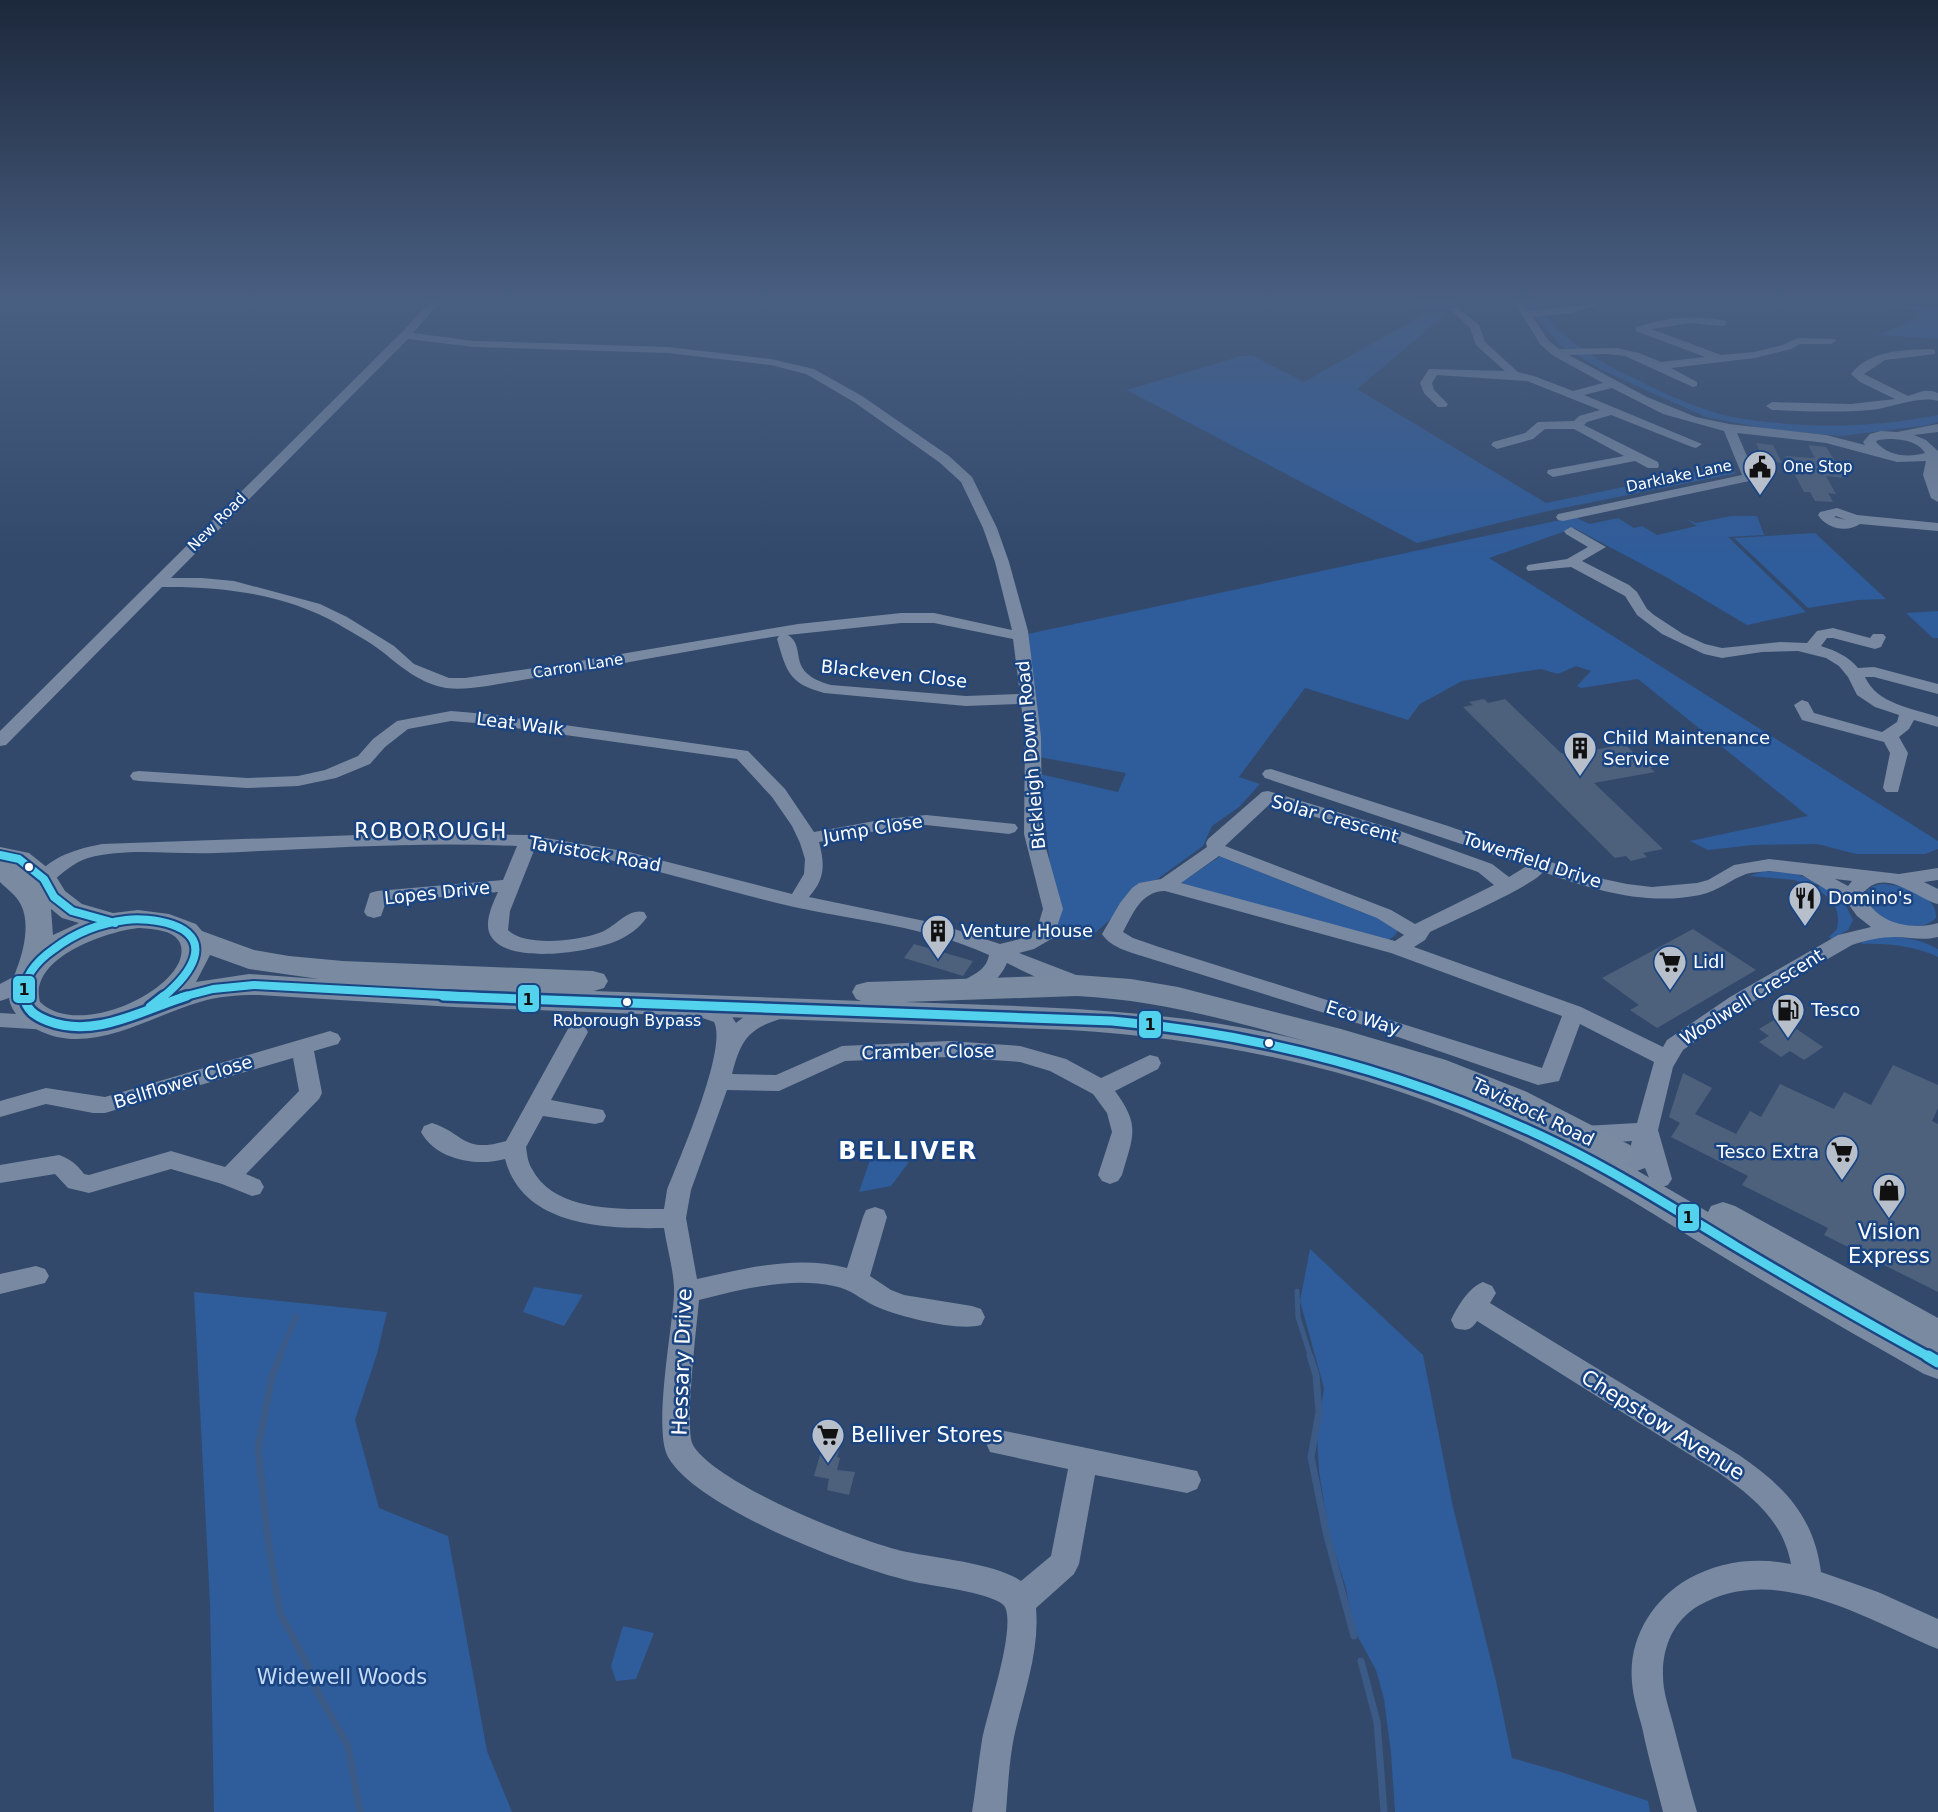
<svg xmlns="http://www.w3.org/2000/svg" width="1938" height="1812" viewBox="0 0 1938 1812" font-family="'DejaVu Sans',sans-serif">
	<rect width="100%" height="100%" fill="#32496b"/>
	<path fill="#2f5c9a" d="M1407,303h52l-102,86 189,114 170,-35 21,5 -189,38 -131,32 -290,-153 115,-34h11l51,26 129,-73z
		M1524,303h11c23,33 60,57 96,74 33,16 71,35 107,41 67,11 134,10 200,-3v7l-9,3 -88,11 -74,-7 -61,-12 -102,-46 -44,-26z
		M1894,305l44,4v30l-60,-4 38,-16 2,-9z
		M1731,516h26l7,19 -36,2 78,75 -59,13 -81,-48 -92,-49 -85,30 449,283v8l-13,5h-69l-39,-10 -64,1 -45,5 -18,-9 118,-25 -170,-137 -57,9 -4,-2 14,-15 -15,-5 -18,8 -17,-5 -79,12 -42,23 -12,16 -103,-32 -66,89 21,7 -21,23 -27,19 -9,20 -51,37 -65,57 -38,-4 7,-15 -16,-147 78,18 8,-19 -87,-16 -16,-122 551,-118 16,7 28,-6 16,10 8,-2 15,9 40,-9 -11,-7 10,4z
		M1815,533l71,66 -28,1 -50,8 -74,-70z
		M1938,611v27h-5l-27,-25z
		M1222,855l15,8 127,50 2,-2 32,18c-2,7 -5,9 -12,11l-202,-55 -2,-3z
		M1765,871l29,2 23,9 -5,5 -18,-7 -45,-4z
		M1821,884l22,16 10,20 -5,10 -16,9 -3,-2 8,-8c4,-20 -4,-29 -20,-40z
		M1881,884c18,0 57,9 55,34 -15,16 -51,7 -64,-8 -3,-4 -5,-9 -8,-13 3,-9 8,-11 17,-13z
		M1876,936c22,0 42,2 62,13v8c-24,-11 -50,-14 -77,-13l3,-4z
		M872,1154l37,8 -18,24 -32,6z
		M1310,1249l113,106 30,152 43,174 16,77 49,14 87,29 2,11h-255l-4,-59 -7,-54 -8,-29 -18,-33 -7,-21 -5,-28 -17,-54 -10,-63 -2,-36 7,-47 -24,-87z
		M534,1287l49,8 -19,31 -41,-14z
		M194,1292l193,20 -10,42 -22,66 24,88 69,28 39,215 25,61h-298l-4,-208z
		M623,1626l31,7 -18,46 -20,2 -5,-15z"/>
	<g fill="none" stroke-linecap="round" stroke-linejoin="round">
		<path stroke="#3c5a86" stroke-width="5" d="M1297,1291l1,26 13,41
			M279,1358l17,-42"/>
		<path stroke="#3c5a86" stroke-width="7" d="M280,1356l-8,20 -14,73 10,92 12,72 26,49 11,29 31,55 12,66
			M1310,1356l6,19 3,37 -8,45 16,79 27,100
			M1361,1661l16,61 7,90"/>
	</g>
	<path fill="#4e617c" d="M1756,443l17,2 9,18 -18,-2z
		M1808,445l18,2 20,31 -20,-2 10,18 -8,-1 5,9 -18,-1 -5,-9h-6l-19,-36 30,2z
		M1484,699l4,4 17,-4 56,54 8,2 56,-11 14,14 7,-1 11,10 -7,1 5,4 -61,11 69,66 -20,4 4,4 -16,4 -5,-5 -11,2 -152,-151 10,-2 -4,-3z
		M1693,929l63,41 -99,58 -27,-18 9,-5 -37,-27z
		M914,944l59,17 -10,15 -59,-18z
		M1779,1017l44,30 -19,13 -14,-9 -9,6 -22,-15 10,-6 -10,-7z
		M1893,1065l45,20v23l-6,13 6,3v168l-114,-57 4,-7 -86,-43 6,-9 -77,-39 9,-14 -11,-6 14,-44 29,15 -17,26 41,20 14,-23 11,6 19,-33 54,25 10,-17 27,13z
		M825,1437l17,4 -5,16 3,1 -3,12 18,2 -6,23 -22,-5 2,-11 -15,-3z"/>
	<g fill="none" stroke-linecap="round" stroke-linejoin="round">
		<path fill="#7889a1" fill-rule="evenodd" d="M429,303h10l-26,30 61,8 194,6 103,12 43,10 48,27 87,60 23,21 25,51 12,34 19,69 13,106 1,97 21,75 -10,29 -19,11 -15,4 65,25 3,5 -3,5c-19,6 -58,-16 -77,-25 -8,18 -22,28 -41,33l-7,-2 -3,-5c9,-15 29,-13 33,-34 -61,-28 -130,-34 -195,-48 -87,-20 -171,-50 -259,-59l-25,63 -2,19c16,17 70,11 91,3 16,-5 28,-25 45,-21l3,5c-7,11 -20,20 -33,25 -25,10 -113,25 -125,-10 -4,-12 4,-29 9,-40l-112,10 -5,14 -7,2 -7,-2 -3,-4 6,-19 7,-2 126,-11 14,-34c-101,-5 -201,3 -301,7 -42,2 -87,-6 -128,5 -15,5 -26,15 -37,25h-14l-3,-4c16,-23 43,-30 68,-35l312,-11 114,2 101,17 163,42 12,-20 1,-15 -5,-16 -8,-17 -20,-29 -35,-38 -250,-35 -36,-3 -43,8 -23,18 -15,17 -34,14 -38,8 -51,2 -108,-7 -6,-1 -3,-4 3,-4 6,-1 108,7 51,-2 27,-6 33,-14 15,-17 24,-18 54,-10 36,3 261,37 37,38 29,43 72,-13 40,-4 89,9 3,4 -3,4 -6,2 -83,-9 -40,4 -67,13c6,23 6,37 -10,55l130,27 61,20 20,-5 17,-10 6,-20 -19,-75 1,-97 -4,-33 -55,2 -142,-13c-35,-10 -37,-20 -47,-54l2,-3c-84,13 -167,31 -251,43 -26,4 -56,12 -82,9 -24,-4 -44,-20 -62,-35 -14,-11 -31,-20 -46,-29 -52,-30 -118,-38 -176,-37l-156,158 -6,1v-15l401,-398zM408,339l66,8 194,6 103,12 35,9 48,28 85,60 22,20 22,46 12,34 17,68 -78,-17h-33l-103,11 -242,41 -91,13h-16l-35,-14 -20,-18 -47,-29 -27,-13 -86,-23 -32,-3h-31zM901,623h33l79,16 7,55 -54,2 -135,-11c-47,-13 -23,-37 -43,-50z
			M1515,303h8l6,8 69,-8 -1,2 -26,8 -38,4 15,23 11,9 57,-1 23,5 22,9 44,-5 -69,-26v-4c30,-9 59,-13 90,-6v4l-4,1 -31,-3 -40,6 70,26 34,-3 28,-7 15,-7 37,1 1,2 -5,3h-31l-9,5 -36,9 -84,10 26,14v4l-4,1 -68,-31 -19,-2 -37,1 78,42 49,20 33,7 97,11 39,10 -2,-3 7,-8 11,-3 16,1 41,-8v8l-24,3 12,5 12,11v51l-7,-4 -8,-23 3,-14 -29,1 -71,-19 -89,-10 19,44 -2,3 -191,41 -5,-1 -2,-3 2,-3 5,-1 179,-38 -18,-44 -61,-17 -51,-26 -28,7 118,49 -6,4 -4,-1 -81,-32 -24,7 -3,3 74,37 1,3 -1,3h-10l-13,-7 -82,16 -6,-4 1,-3 76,-14 -50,-27h-29l-12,10 -36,10 -6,-4 2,-3 32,-9 13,-11 36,-1 5,-5 21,-6 -73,-29 -90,-6 -5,8 2,7 14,14 -2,3h-8l-14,-14 -4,-10 9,-14 76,2 -29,-26 -6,-17 -20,-19 5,-3 24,19 6,17 33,30 16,4 39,15 30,-8 -51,-28 -12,-11zM1888,439c13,0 30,2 37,14 -17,5 -37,3 -49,-11l2,-2z
			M1931,349l4,1v4l-50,6 -21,14 44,22c11,-4 19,-8 30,-3v8c-20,-6 -46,7 -68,9 -32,3 -65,1 -98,0l-6,-4 6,-4 79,2 44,-5 -35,-17 -9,-8c19,-24 52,-24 80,-25z
			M1837,508l20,7 81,8v8l-78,-7c-13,9 -33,5 -42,-9l2,-3zM1836,516l10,4 -12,-3z
			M1571,527l35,20 -24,14 47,24 8,7 10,17 7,6 29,19 22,10 17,4 58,-6 27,1 10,-12 16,-3 37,10 3,-4h10l3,3 -5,10 -6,2 -42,-11h-6l-6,8c15,5 27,10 37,22l16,-1 64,17v10l-64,-17h-9c12,27 47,31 73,40v10l-24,-7 -5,9 -10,8 9,16 -10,39h-12l-3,-4 7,-35 -6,-11 -82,-22 -8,-15 8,-5 6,2 6,11 68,19 15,-10 2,-7 -24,-8 -18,-12 -9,-18 -9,-11 -13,-8 -28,-7 -36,1 -40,6 -18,-4 -42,-20 -25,-19 -12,-19 -54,-29 -43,4 -2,-3 2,-3 39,-6 21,-12 -22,-13 -2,-3z
			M1271,769l177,57 146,51 33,7 25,3 45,-4 11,-3 26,-15 35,-6 130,15 39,-6v12l-14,2 14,7v15c-22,-6 -53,-37 -74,-12 8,31 47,39 74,31v14c-16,4 -28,0 -43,0 -14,0 -29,3 -43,8l-108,62 -61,43 -10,17 -15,63 14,49 -4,6 -8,3 -8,-3 -7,-17 -35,13 -8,-3 -4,-6 4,-6 25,-8 5,-17 -48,3 -8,-3 -3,-6 3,-6 8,-3 53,-3 17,-61 -74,-38 -21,57 -21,4 -178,-61 -215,-67c-15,-5 -34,-9 -43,-23l18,-31 12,-15 7,-5 22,-4 46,-32 -1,-4 2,-4 54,-47 6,-1 132,40 92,33 17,13 18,-11 -262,-88 -3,-4 3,-4zM1271,803l115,36 92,33 16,13 -79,39 -24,-14 -166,-64zM1219,856l158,62 27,17 -9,6 -214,-58zM1769,871l33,4 45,27 10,14 14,11 -33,8 -108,62 -63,43 -4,7 -82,-40 -167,-60 11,-7 5,-8c20,-10 103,-46 113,-60 50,18 103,34 157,23 20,-5 30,-15 46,-21 7,-2 16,-2 23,-3zM1835,879l17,2 -4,5zM1165,891l226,62 171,63 -20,52 -383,-121 -26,-9 -10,-6c10,-18 18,-41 42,-41z
			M28,969l7,2 3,5c-6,11 -26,22 -38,25v-17z
			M698,1002l31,10 7,11c14,-12 36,-23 54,-17l4,5 -4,5c-38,11 -48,18 -58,58l44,1 66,-29 107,-5 71,5 46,13 35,19 49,-23 8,2 3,6 -3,6 -43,22c26,35 18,45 7,84l-4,6 -8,3 -8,-3 -4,-6 14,-43 -5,-19 -14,-19 -43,-23 -30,-9 -71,-5 -104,4 -66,30 -52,-1 -36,100 -5,28 11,61c49,-11 101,-24 150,-11l16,-51 3,-7 9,-3 9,3 3,7 -17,59 21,14 13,5 68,11 9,3 4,8 -4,8c-22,7 -85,-9 -106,-19 -15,-7 -24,-17 -41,-20 -44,-9 -91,3 -135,14 -2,24 -15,130 -6,145 22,39 169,98 214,107 30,6 90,12 114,29l30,-25 17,-87 -78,-17 -4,-9 4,-9 10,-4 197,41 4,9 -4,9 -10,4 -92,-18 -16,89 -5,10 -38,34c4,44 -13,87 -22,129 -5,25 -6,50 -8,75h-34c4,-24 6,-48 10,-72 5,-27 34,-110 23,-133 -7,-13 -70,-21 -86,-24 -59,-12 -222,-74 -251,-126 -15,-27 4,-127 6,-162 1,-21 -7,-46 -10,-67 -58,1 -141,-1 -159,-69 -28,8 -69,1 -84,-27l3,-6 8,-3c32,10 31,31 74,18l63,-114 8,-3 8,3 3,5 -37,68 52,10 3,6 -3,6 -8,2 -52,-8 -17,31c1,7 2,16 6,22 23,44 90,40 132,40l3,-19c12,-31 61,-141 47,-168l-23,-8 -4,-5 4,-5z
			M0,1013l49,3 8,2 3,5 -3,5 -8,2 -49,-3z
			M330,1031l8,3 3,5 -3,5 -24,7 8,42 -3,6 -73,75 14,6 4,7 -4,7 -8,2 -30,-12 -51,-15 -82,24 -21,-5 -13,-14 -55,9v-18l59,-10c11,4 18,9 25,19l5,1 82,-24 54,16 74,-76 -6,-33 -188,55h-12l-47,-9 -46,13v-16l46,-13 59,9z
			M36,1266l9,3 4,7 -4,7 -45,11v-20z
			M1483,1282l9,4 4,7 -6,10 249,152c44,30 75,61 82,117l57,20 60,27v30c-73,-30 -162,-88 -240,-43 -25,15 -36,42 -35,70 0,15 5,29 9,44 8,31 16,61 25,92h-34c-7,-28 -15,-56 -21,-85 -4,-15 -9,-30 -10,-45 -4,-43 20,-82 56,-103 32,-18 67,-22 103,-15 -8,-43 -38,-67 -72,-91l-242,-152c-6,10 -12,10 -22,7l-4,-8c7,-14 17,-32 32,-38z"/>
		<path fill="#798aa1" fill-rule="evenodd" d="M0,847l29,6 25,20 11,18 17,13 31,9 25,-3 31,4 27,10 6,7 52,19 35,6 54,5 250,10 11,3 4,7 -4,7 -10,3 267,10 -5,-2 -4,-7 4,-7 11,-3 210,-7 54,4 47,8 163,42 105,31 81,32 103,53 5,9 -5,9 -4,1 82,48 3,-6 12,-4 12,4 203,112v61l-14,-5c-65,-37 -130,-74 -194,-113 -69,-42 -136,-86 -208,-120 -146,-69 -293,-101 -453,-111l-616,-23 -194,-12c-20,0 -40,1 -59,7 -50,14 -110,55 -162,28 -9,-4 -17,-8 -22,-16 -13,-18 -5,-28 1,-46 7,-18 13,-45 4,-63 -4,-9 -14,-16 -21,-23zM51,909l11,9 17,5 -26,12zM138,928c12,1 36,1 42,15 16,40 -99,99 -140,59 -12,-44 65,-70 98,-74zM210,955l39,14 70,10 -70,-5 -53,8zM1077,996c79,4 152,24 228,45 -132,-33 -266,-34 -400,-39z"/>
		<defs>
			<path id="bus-1-far2" d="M0,855l19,4 25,20 10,18 18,14 43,12
				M24,997c-1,-21 14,-37 30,-48 21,-16 46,-26 72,-29 22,-3 79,3 68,38 -5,16 -19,29 -31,39
				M182,997l31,-8 41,-4 225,12"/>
			<path id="bus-1-far1" d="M24,996c2,14 11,20 24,25 47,18 94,-11 139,-25
				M443,996l669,25c157,14 306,55 448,124 61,30 119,67 177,102 64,38 128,75 194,111
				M150,1007l14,-11"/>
			<path id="bus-1" d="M1928,1356l10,6"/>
		</defs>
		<use href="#bus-1-far2" stroke="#1b4582" stroke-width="12"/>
		<use href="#bus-1-far1" stroke="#1b4582" stroke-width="14"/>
		<use href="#bus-1" stroke="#1b4582" stroke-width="16"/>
		<use href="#bus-1-far2" stroke="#53d2ee" stroke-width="8"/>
		<use href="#bus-1-far1" stroke="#53d2ee" stroke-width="9"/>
		<use href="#bus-1" stroke="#53d2ee" stroke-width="11"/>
	</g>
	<linearGradient id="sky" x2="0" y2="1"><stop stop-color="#1c283b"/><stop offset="0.54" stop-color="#495f82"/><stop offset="1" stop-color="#495f82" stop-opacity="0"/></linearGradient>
	<rect width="1938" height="556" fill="url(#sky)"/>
	<defs>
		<symbol id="civic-pin" viewBox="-11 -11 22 30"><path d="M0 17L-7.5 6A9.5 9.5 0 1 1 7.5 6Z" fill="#b7bfcb" stroke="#1b4582"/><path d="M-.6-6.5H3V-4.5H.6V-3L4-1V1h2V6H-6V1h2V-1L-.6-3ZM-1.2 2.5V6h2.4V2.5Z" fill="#111"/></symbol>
		<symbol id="building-pin" viewBox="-11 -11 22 30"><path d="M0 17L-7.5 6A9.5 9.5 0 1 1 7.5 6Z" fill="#b7bfcb" stroke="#1b4582"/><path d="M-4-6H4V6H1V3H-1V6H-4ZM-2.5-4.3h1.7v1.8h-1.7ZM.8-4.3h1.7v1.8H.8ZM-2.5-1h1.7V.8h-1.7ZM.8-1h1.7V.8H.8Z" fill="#111"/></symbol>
		<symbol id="restaurant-pin" viewBox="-11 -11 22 30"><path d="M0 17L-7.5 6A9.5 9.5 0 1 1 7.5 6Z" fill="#b7bfcb" stroke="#1b4582"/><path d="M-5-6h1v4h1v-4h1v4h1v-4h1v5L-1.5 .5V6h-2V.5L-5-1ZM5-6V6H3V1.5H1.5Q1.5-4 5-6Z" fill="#111"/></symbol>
		<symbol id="supermarket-pin" viewBox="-11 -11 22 30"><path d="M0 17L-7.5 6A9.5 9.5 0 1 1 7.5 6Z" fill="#b7bfcb" stroke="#1b4582"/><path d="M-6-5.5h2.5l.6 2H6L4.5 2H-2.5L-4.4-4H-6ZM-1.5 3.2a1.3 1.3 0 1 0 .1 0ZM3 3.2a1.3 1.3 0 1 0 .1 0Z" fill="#111"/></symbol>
		<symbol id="fuel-pin" viewBox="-11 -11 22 30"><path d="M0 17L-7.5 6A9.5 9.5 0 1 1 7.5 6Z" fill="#b7bfcb" stroke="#1b4582"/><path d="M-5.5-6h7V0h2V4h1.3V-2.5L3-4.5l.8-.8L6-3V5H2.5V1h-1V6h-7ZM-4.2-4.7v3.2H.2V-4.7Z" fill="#111"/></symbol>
		<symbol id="shop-pin" viewBox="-11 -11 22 30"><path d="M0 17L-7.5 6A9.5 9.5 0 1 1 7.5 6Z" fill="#b7bfcb" stroke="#1b4582"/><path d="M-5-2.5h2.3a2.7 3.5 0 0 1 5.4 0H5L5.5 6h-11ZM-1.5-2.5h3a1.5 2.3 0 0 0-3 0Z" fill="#111"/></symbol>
	</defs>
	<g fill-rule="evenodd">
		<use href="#civic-pin" x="1741" y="448" width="38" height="52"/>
		<use href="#building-pin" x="1561" y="729" width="38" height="52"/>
		<use href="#restaurant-pin" x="1786" y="879" width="38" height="52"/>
		<use href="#building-pin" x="919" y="912" width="38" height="52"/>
		<use href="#supermarket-pin" x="1651" y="943" width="38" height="52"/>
		<use href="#fuel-pin" x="1769" y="991" width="38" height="52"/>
		<use href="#supermarket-pin" x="1823" y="1133" width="38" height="52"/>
		<use href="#shop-pin" x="1870" y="1171" width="38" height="52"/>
		<use href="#supermarket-pin" x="809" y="1416" width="38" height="52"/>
	</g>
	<g fill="#fff" stroke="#1b4582" stroke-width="2">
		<circle cx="29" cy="867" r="5"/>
		<circle cx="627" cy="1002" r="5"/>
		<circle cx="1269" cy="1043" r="5"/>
	</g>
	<g text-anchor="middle" stroke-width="5" stroke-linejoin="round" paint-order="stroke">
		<g font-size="15" fill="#fff" stroke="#1b4582" text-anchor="start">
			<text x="1783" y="472">One Stop</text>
		</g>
		<g font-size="15" fill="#fff" stroke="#1b4582">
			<text transform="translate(1679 476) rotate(-12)" y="5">Darklake Lane</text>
			<text transform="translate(217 522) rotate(-45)" y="5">New Road</text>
			<text transform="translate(578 666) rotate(-9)" y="5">Carron Lane</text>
		</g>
		<g font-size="16" fill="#fff" stroke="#1b4582">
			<text x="627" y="1026">Roborough Bypass</text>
		</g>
		<g font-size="18" fill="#fff" stroke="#1b4582">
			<text transform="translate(894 674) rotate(6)" y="6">Blackeven Close</text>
			<text transform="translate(520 724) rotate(7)" y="6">Leat Walk</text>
			<text transform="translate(1031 755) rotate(-95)" y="6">Bickleigh Down Road</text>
			<text transform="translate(1335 819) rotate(16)" y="6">Solar Crescent</text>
			<text transform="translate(873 829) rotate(-9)" y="6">Jump Close</text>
			<text transform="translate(595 854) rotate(10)" y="6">Tavistock Road</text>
			<text transform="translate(1532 860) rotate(18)" y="6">Towerfield Drive</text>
			<text transform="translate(437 893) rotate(-6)" y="6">Lopes Drive</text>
			<text transform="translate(1752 997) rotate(-32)" y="6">Woolwell Crescent</text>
			<text transform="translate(1363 1018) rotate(18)" y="6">Eco Way</text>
			<text transform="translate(928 1052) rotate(-1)" y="6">Cramber Close</text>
			<text transform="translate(183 1082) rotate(-17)" y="6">Bellflower Close</text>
			<text transform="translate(1533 1112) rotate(26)" y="6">Tavistock Road</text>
		</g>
		<g font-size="18" fill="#fff" stroke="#1b4582" text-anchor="start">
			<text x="1603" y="744">Child Maintenance<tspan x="1603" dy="21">Service</tspan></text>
			<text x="1828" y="904">Domino's</text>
			<text x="961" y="937">Venture House</text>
			<text x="1693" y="968">Lidl</text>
			<text x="1811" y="1016">Tesco</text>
			<text x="1819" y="1158" text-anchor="end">Tesco Extra</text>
		</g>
		<g font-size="21" letter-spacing="1.5" fill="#fff" stroke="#1b4582">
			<text x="431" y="838">ROBOROUGH</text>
		</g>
		<g font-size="21" fill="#fff" stroke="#1b4582">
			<text x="1889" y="1239">Vision<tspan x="1889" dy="24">Express</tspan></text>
			<text x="851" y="1442" text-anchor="start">Belliver Stores</text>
		</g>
		<g font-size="21" fill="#fff" stroke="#1b4582">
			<text transform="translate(682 1362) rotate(-88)" y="7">Hessary Drive</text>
			<text transform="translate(1663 1425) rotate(32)" y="7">Chepstow Avenue</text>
		</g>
		<g font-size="21" fill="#c4daf8" stroke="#1b4582">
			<text x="342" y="1684">Widewell Woods</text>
		</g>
		<g font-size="24" font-weight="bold" letter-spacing="1.5" fill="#fff" stroke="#1b4582">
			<text x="908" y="1159">BELLIVER</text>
		</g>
	</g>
	<g stroke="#1b4582" stroke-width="2">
		<rect x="12" y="975" width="24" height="29" rx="6" fill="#53d2ee"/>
		<rect x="517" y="984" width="23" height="29" rx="6" fill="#53d2ee"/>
		<rect x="1138" y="1010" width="24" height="29" rx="6" fill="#53d2ee"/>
		<rect x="1677" y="1203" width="23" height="29" rx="6" fill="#53d2ee"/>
	</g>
	<g font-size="16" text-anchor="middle" font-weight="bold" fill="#111">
		<text x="24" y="995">1</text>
		<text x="528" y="1005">1</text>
		<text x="1150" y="1030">1</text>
		<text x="1688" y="1223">1</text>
	</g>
</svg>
